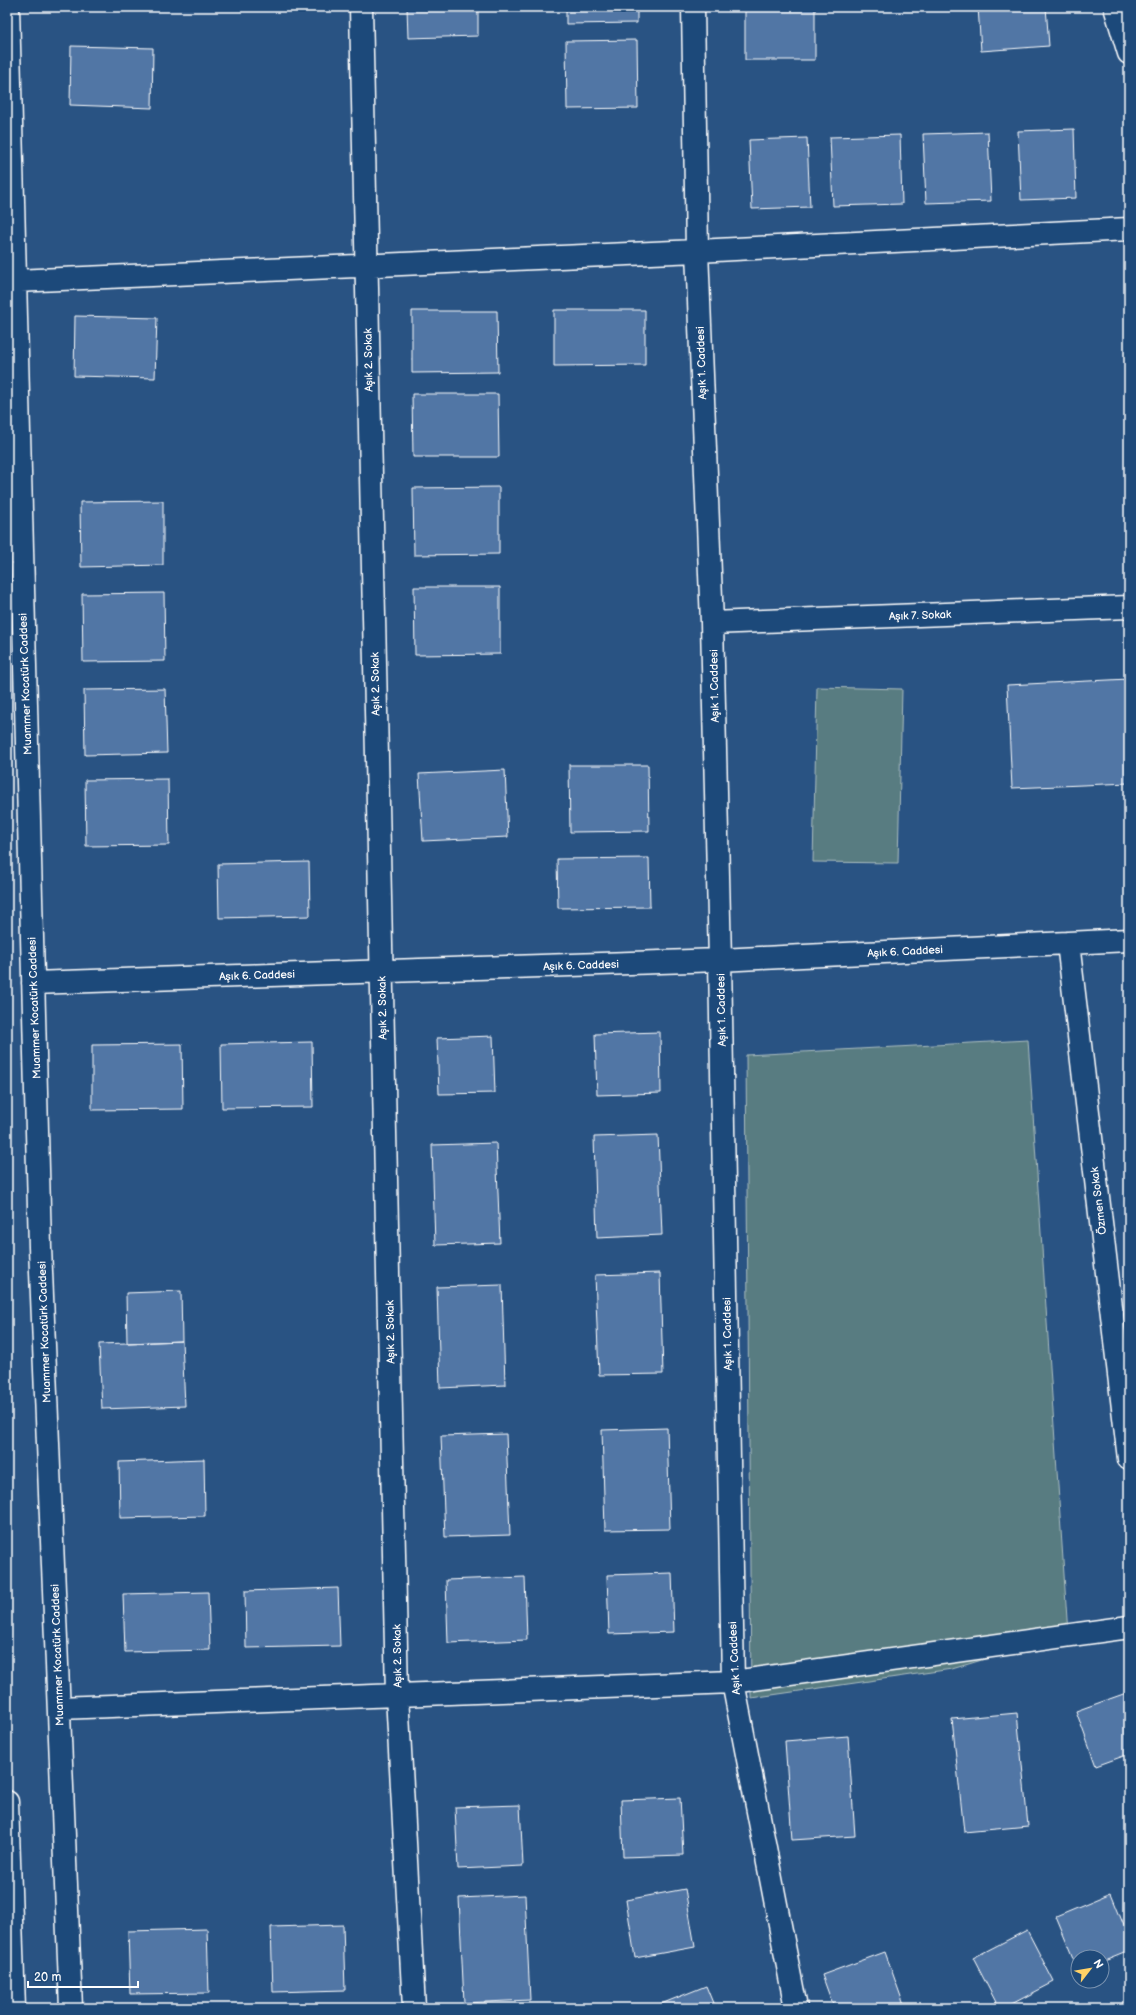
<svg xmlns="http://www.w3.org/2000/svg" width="1136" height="2015" viewBox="0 0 1136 2015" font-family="'Balsamiq Sans',sans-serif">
	<rect width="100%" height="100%" fill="#295383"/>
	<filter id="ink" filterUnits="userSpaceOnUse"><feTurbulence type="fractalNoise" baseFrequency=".025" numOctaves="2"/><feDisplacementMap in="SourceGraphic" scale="8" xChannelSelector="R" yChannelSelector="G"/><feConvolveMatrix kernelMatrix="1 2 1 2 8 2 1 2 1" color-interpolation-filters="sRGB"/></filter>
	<g filter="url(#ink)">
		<path fill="#597c81" stroke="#acbec0" d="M817,687l85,2 -4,174 -85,-1z
			M1028,1040l40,594 -116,35 -201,29 -5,-643z"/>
		<path fill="#5176a5" stroke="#fff" d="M407,7h71v29l-70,2z
			M566,7h71v16l-71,1z
			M745,7h70v53h-70z
			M978,7h68l3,39 -68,5z
			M637,40l1,68 -71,1 -1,-68z
			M71,46l82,2 -1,60 -82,-3z
			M1074,129l2,69 -55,2 -3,-69z
			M988,132l3,69 -65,2 -3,-69z
			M900,135l2,69 -69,2 -3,-69z
			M807,138l3,69 -58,2 -3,-69z
			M554,310h91v55l-91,1z
			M412,311h85l1,61 -86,1z
			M75,316l82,2 -2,60 -81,-2z
			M412,394h86l1,63h-86z
			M499,487v67l-85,1 -1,-67z
			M163,501v64l-82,2 -1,-65z
			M414,587h86v67l-85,1z
			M164,593l1,68 -82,1 -1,-68z
			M1129,679v104l-117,5 -5,-103z
			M165,689l2,64 -82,2 -1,-65z
			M569,765h79l1,66 -79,1z
			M505,770l3,67 -85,4 -4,-67z
			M168,779l1,66 -83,1 -1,-66z
			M649,858l1,49 -92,1 -1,-49z
			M309,862l1,54 -91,2 -1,-54z
			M660,1032l1,61 -64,2 -2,-61z
			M493,1036l2,57 -56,1 -2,-56z
			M312,1042l1,65 -91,1 -1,-64z
			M182,1044l1,65 -91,1v-65z
			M658,1135l4,100 -65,3 -3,-101z
			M496,1143l4,100 -65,2 -3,-100z
			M660,1273l3,101 -64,1 -4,-100z
			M502,1285l3,100 -65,3 -3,-101z
			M181,1291l1,50 -55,2 -1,-50z
			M182,1341l3,65 -83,3 -3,-65z
			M667,1428l3,101 -65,1 -3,-100z
			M506,1434l4,101 -65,2 -4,-101z
			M204,1459l1,57 -85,2 -1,-56z
			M672,1573l2,59 -65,2 -2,-59z
			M525,1577l2,63 -79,3 -2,-63z
			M338,1588l2,58 -94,2 -1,-57z
			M208,1592l2,58 -85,2 -2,-58z
			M1129,1692v62l-33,12 -20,-55z
			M1017,1713l11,113 -64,6 -12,-113z
			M848,1736l7,100 -63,4 -7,-99z
			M680,1798l3,57 -60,2 -2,-57z
			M520,1805l3,61 -65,3 -3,-62z
			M685,1889l10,58 -60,11 -9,-58z
			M1111,1894l18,44v13l-27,11v-5h-24v13l-22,-53z
			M525,1895l5,105 -66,3 -5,-105z
			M343,1925l2,65 -72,2 -2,-65z
			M207,1929l2,64 -79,1 -2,-63z
			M1027,1930l27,52 -50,26h-5l-26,-50z
			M885,1952l20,56h-71l-12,-33z
			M706,1986l9,22h-64z"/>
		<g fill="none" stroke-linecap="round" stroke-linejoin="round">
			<defs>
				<path id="minor" d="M8,7l32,1240 31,761
					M361,7l36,1688 17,313
					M693,7l4,244 15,372 8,337 13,722 63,326
					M1115,7l14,46
					M15,281l682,-30 432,-22
					M712,623l417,-16
					M1068,943l61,516
					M33,983l687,-23 409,-20
					M59,1708l674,-26 396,-55
					M7,1802l7,206"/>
			</defs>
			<use href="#minor" stroke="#fff" stroke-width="25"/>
			<use href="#minor" stroke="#1f4a7a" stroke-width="22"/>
		</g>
	</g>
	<g text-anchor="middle" stroke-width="3" stroke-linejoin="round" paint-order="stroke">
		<g font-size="11" fill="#fff" stroke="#1f4a7a">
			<text transform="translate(368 360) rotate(-91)" y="4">Aşık 2. Sokak</text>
			<text transform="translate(701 363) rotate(-92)" y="4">Aşık 1. Caddesi</text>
			<text transform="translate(920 615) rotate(-2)" y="4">Aşık 7. Sokak</text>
			<text transform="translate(25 684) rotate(-92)" y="4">Muammer Kocatürk Caddesi</text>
			<text transform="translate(375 684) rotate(-91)" y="4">Aşık 2. Sokak</text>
			<text transform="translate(714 686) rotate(-91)" y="4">Aşık 1. Caddesi</text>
			<text transform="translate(905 951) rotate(-3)" y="4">Aşık 6. Caddesi</text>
			<text transform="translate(581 965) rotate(-2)" y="4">Aşık 6. Caddesi</text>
			<text transform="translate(257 975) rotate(-2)" y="4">Aşık 6. Caddesi</text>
			<text transform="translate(34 1008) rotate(-92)" y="4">Muammer Kocatürk Caddesi</text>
			<text transform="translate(382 1008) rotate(-91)" y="4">Aşık 2. Sokak</text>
			<text transform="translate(721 1010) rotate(-91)" y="4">Aşık 1. Caddesi</text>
			<text transform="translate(1098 1201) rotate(-97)" y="4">Özmen Sokak</text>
			<text transform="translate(44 1332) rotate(-92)" y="4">Muammer Kocatürk Caddesi</text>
			<text transform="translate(390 1332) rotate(-91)" y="4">Aşık 2. Sokak</text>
			<text transform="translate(727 1334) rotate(-91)" y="4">Aşık 1. Caddesi</text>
			<text transform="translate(57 1655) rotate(-92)" y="4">Muammer Kocatürk Caddesi</text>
			<text transform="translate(397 1656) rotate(-91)" y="4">Aşık 2. Sokak</text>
			<text transform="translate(734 1658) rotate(-93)" y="4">Aşık 1. Caddesi</text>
		</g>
	</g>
	<rect width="1136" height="2015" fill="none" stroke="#1f4a7a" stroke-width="24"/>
	<rect x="12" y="12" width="1112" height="1991" fill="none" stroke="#fff" stroke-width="1.5" filter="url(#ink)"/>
	<g transform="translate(1090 1969) rotate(59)"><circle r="19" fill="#1f4a7a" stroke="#7992af"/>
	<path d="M0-3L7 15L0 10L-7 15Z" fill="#ffd166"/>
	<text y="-6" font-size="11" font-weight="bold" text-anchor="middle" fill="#ffffff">N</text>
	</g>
	<path d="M28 1981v6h110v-6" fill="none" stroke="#ffffff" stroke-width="2"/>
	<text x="34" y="1981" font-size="12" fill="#ffffff" stroke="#1f4a7a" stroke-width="3" paint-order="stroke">20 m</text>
</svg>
